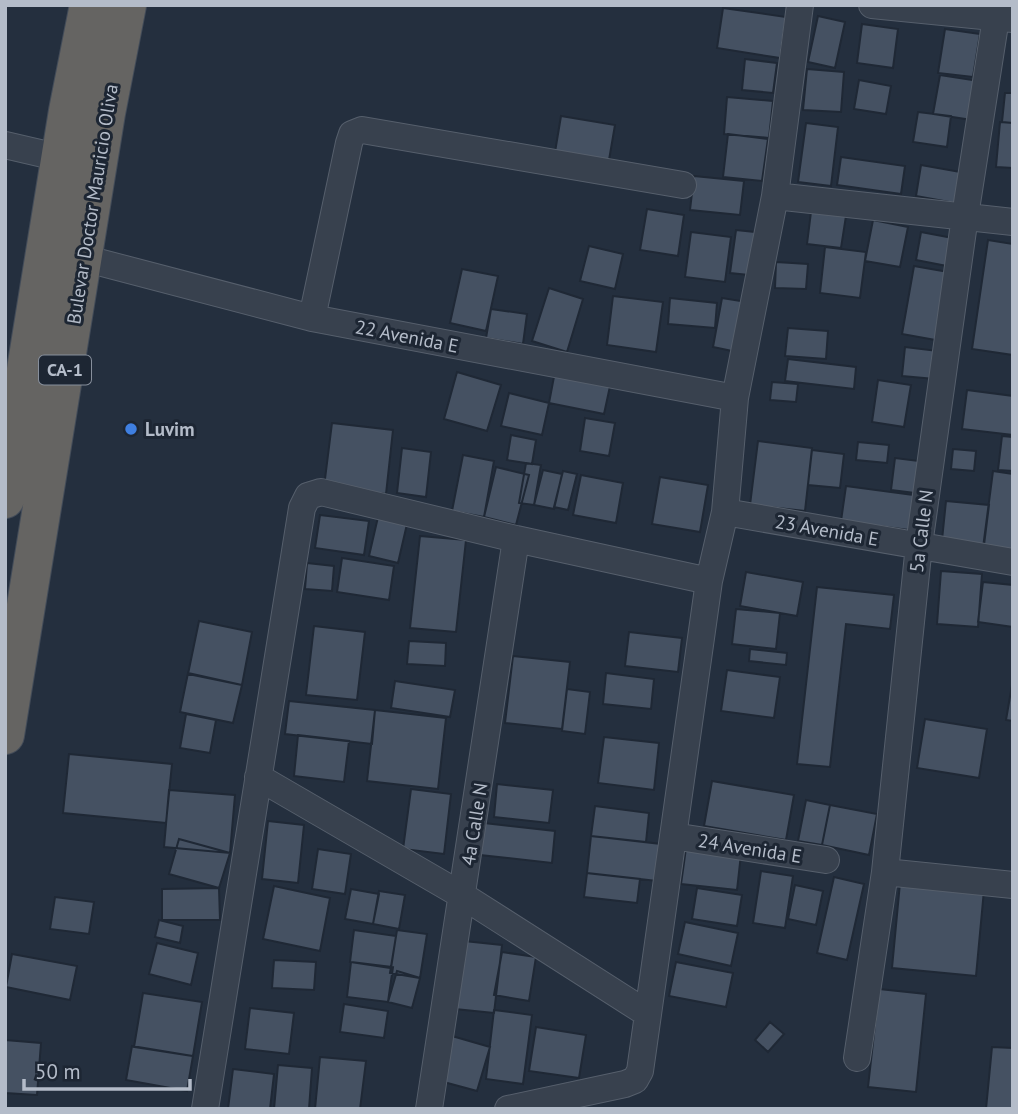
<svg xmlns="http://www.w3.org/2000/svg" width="1018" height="1114" viewBox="0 0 1018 1114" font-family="'PT Sans',sans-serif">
	<rect width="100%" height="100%" fill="#242f3e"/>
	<path fill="#455162" stroke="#1f2835" stroke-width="2" d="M723,8l63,9 -6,41 -63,-10z
		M818,16l27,6 -10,46 -27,-6z
		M862,24l36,5 -5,39 -36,-5z
		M945,29l35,5 -7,43 -35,-4z
		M745,59l32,4 -4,30 -31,-3z
		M807,69l37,3 -3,40 -38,-2z
		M940,75l39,6 -7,39 -39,-6z
		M859,80l32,6 -5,28 -32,-5z
		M1005,93h8v30l-11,-1z
		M727,97l46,4 -4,37 -45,-4z
		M918,112l33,4 -4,31 -34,-5z
		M561,116l54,9 -7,41 -54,-8z
		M1000,122l13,1v45l-17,-1z
		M806,123l32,4 -7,59 -33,-4z
		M728,134l40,5 -6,42 -39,-4z
		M841,157l64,9 -4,28 -64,-9z
		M921,165l45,8 -6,31 -44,-8z
		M694,176l50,5 -4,34 -50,-5z
		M647,209l37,6 -6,41 -38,-6z
		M811,212l35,4 -5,32 -34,-4z
		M873,220l35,7 -8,40 -35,-6z
		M736,230l19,2 -6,43 -19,-2z
		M691,232l40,5 -6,45 -40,-5z
		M921,232l37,7 -6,28 -36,-7z
		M988,240l25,4v111l-41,-6z
		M589,246l34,8 -8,35 -35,-8z
		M825,247l41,5 -6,46 -40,-5z
		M776,262l32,2 -2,25 -31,-1z
		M914,266l40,7 -13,68 -39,-7z
		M462,269l36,7 -12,55 -36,-8z
		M549,288l34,11 -16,53 -35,-11z
		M613,296l50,6 -7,50 -49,-7z
		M670,298l47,5 -2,25 -47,-4z
		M722,298l25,4 -10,50 -24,-5z
		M491,309l36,5 -4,30 -37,-6z
		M788,328l40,3 -2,28 -41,-3z
		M905,347l33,4 -3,28 -33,-3z
		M788,359l68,8 -2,22 -69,-8z
		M556,366l56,11 -8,37 -55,-11z
		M457,372l44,13 -14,46 -43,-12z
		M878,380l33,5 -7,42 -32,-5z
		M772,382l26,2 -2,18 -26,-2z
		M967,390l46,6v39l-51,-6z
		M509,393l40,10 -7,32 -41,-9z
		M585,418l30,5 -6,33 -29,-5z
		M332,423l61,7 -7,64 -62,-7z
		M511,435l25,5 -4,24 -25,-4z
		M1002,436l11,1v34l-15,-1z
		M758,441l54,7 -7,63 -55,-6z
		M858,442l31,3 -2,18 -31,-3z
		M402,448l29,4 -5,45 -29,-4z
		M953,449l23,2 -2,20 -23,-2z
		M812,450l32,4 -4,34 -32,-3z
		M463,455l31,6 -10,56 -32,-6z
		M895,458l32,4 -4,32 -32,-4z
		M526,463l15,2 -7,40 -15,-2z
		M496,467l33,8 -13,50 -32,-8z
		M543,470l19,4 -8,35 -20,-4z
		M563,471l14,3 -9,36 -14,-3z
		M993,471l20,3v78l-30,-4z
		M581,475l42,8 -7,40 -43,-8z
		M660,477l48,8 -8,47 -48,-8z
		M846,486l75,10 -5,35 -75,-10z
		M946,501l43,4 -5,40 -42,-5z
		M320,515l49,6 -5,34 -49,-7z
		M378,517l29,7 -9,39 -29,-7z
		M420,536l46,4 -10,92 -46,-4z
		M342,558l52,8 -5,34 -52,-8z
		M307,563l27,3 -2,25 -27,-2z
		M941,571l41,3 -4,53 -41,-3z
		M746,572l57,10 -6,34 -57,-10z
		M983,582l30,3v42l-35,-5z
		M817,587l77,8 -4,34 -44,-5 -16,143 -33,-3z
		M736,609l44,4 -4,36 -44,-5z
		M199,621l53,11 -10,53 -54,-11z
		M314,626l51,6 -8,68 -51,-5z
		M629,632l53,6 -4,34 -53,-6z
		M409,641l37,2 -1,23 -38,-2z
		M750,649l37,4 -1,12 -37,-4z
		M513,656l57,6 -8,67 -57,-6z
		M727,670l53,7 -6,41 -53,-7z
		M188,673l54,12 -9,38 -53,-11z
		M606,673l48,6 -3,30 -48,-5z
		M395,681l60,9 -5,27 -59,-9z
		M1012,685h1v36l-7,-1z
		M567,689l23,3 -5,42 -23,-3z
		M289,701l86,9 -3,34 -87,-10z
		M375,710l71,8 -8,71 -71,-8z
		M186,714l30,6 -6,33 -30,-5z
		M925,719l62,10 -8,49 -62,-10z
		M298,735l51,6 -5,41 -50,-6z
		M604,737l55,6 -5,47 -56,-7z
		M69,754l103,10 -6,59 -103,-10z
		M712,781l82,14 -8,45 -82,-14z
		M497,784l56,6 -4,33 -55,-6z
		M411,789l40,5 -7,60 -41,-5z
		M169,790l66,5 -5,58 -66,-6z
		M806,800l24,5 -8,40 -24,-4z
		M830,805l47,9 -8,41 -47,-10z
		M595,806l54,7 -3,29 -55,-6z
		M268,821l36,4 -6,58 -36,-4z
		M484,823l71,8 -3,32 -72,-8z
		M591,836l70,8 -4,37 -70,-8z
		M179,839l51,14 -11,35 -50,-14z
		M686,848l55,6 -4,36 -56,-6z
		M318,849l33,5 -6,40 -33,-5z
		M761,871l32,5 -8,52 -32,-5z
		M587,873l53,6 -3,24 -53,-6z
		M834,877l30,7 -17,76 -30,-7z
		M900,883l84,7 -8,86 -84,-8z
		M795,885l28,6 -7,34 -28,-6z
		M274,886l56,12 -10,53 -57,-12z
		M219,888l1,32h-58v-31z
		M697,888l45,7 -5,31 -45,-7z
		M351,889l28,5 -6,30 -28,-5z
		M379,891l26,4 -6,34 -26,-5z
		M55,897l39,5 -5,32 -39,-5z
		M159,920l24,6 -3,17 -25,-6z
		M685,922l53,11 -7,33 -53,-12z
		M354,930l42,6 -5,32 -41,-6z
		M397,930l30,4 -7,44 -30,-5z
		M464,941l38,4 -8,68 -39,-4z
		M157,943l41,10 -7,32 -42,-11z
		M502,952l34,5 -7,44 -35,-6z
		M12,954l65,12 -7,34 -64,-13z
		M274,960l42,2 -2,28 -42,-2z
		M351,962l42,5 -5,35 -41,-5z
		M676,962l57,11 -7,34 -57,-11z
		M397,971l23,7 -8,30 -24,-6z
		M879,989l47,5 -10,98 -48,-5z
		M143,993l59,9 -9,54 -59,-9z
		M344,1004l44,7 -4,27 -44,-6z
		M250,1008l44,5 -5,41 -44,-5z
		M494,1010l38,5 -9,69 -37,-5z
		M770,1022l14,12 -16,18 -13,-12z
		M536,1027l50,8 -7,43 -50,-7z
		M452,1036l38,11 -13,44 -37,-10z
		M5,1040l36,3 -4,52 -32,-2z
		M132,1046l61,10 -6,35 -61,-11z
		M992,1047l21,1v61h-27z
		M320,1057l46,4 -6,48h-45z
		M278,1065l34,3 -3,41h-35z
		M233,1069l41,5 -4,35h-42z"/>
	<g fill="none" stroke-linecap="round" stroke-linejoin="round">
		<defs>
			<path id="minor" d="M872,5l141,14
				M5,145l56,13
				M775,196l238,26
				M83,258l229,60 423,80
				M312,318l37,-175 3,-9 10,-4 321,55
				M725,512l288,50
				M258,777l205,119 185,118
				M673,836l153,24
				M885,872l128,13
				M857,1058l28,-186 34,-327 46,-329 33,-211
				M205,1109l97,-601 6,-12 13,-4 195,47 193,42
				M429,1109l87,-570
				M508,1109l117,-25 10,-4 5,-9 69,-490 16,-69 10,-114 40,-202 25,-191"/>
			<path id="trunk" d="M5,499l63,-388 21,-106
				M5,735l101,-622 21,-108"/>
		</defs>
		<use href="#minor" stroke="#565f6c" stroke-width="28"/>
		<use href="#trunk" stroke="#434c59" stroke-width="40"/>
		<use href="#minor" stroke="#38414e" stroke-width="26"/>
		<use href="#trunk" stroke="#656462" stroke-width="38"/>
	</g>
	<circle fill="#3f7fe0" stroke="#1d2633" stroke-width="2.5" cx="131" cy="429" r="7"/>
	<g text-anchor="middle" stroke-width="6" stroke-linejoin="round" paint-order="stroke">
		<rect fill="#1d2633" stroke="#878f9c" stroke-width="2" x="39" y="355.5" width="52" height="29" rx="5"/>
		<g font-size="18" font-weight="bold" fill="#b4bcc9">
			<text x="65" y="376">CA-1</text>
		</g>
		<g font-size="19" fill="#b4bcc9" stroke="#1d2633">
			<text transform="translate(92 204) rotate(-81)" y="7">Bulevar Doctor Mauricio Oliva</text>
			<text transform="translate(407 336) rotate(11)" y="7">22 Avenida E</text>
			<text transform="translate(827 530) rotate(10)" y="7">23 Avenida E</text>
			<text transform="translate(921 531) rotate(-83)" y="7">5a Calle N</text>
			<text transform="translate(474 824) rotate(-81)" y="7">4a Calle N</text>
			<text transform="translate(750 848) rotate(9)" y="7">24 Avenida E</text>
		</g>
		<g font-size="19" font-weight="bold" fill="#b4bcc9" stroke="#1d2633" text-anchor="start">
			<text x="145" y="436">Luvim</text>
		</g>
	</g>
	<rect width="1018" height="1114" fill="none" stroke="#b4bcc9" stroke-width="14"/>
	<path d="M24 1079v10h166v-10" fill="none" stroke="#b4bcc9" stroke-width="3.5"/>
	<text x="35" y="1079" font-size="21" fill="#b4bcc9" stroke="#1d2633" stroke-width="5" paint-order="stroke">50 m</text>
</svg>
